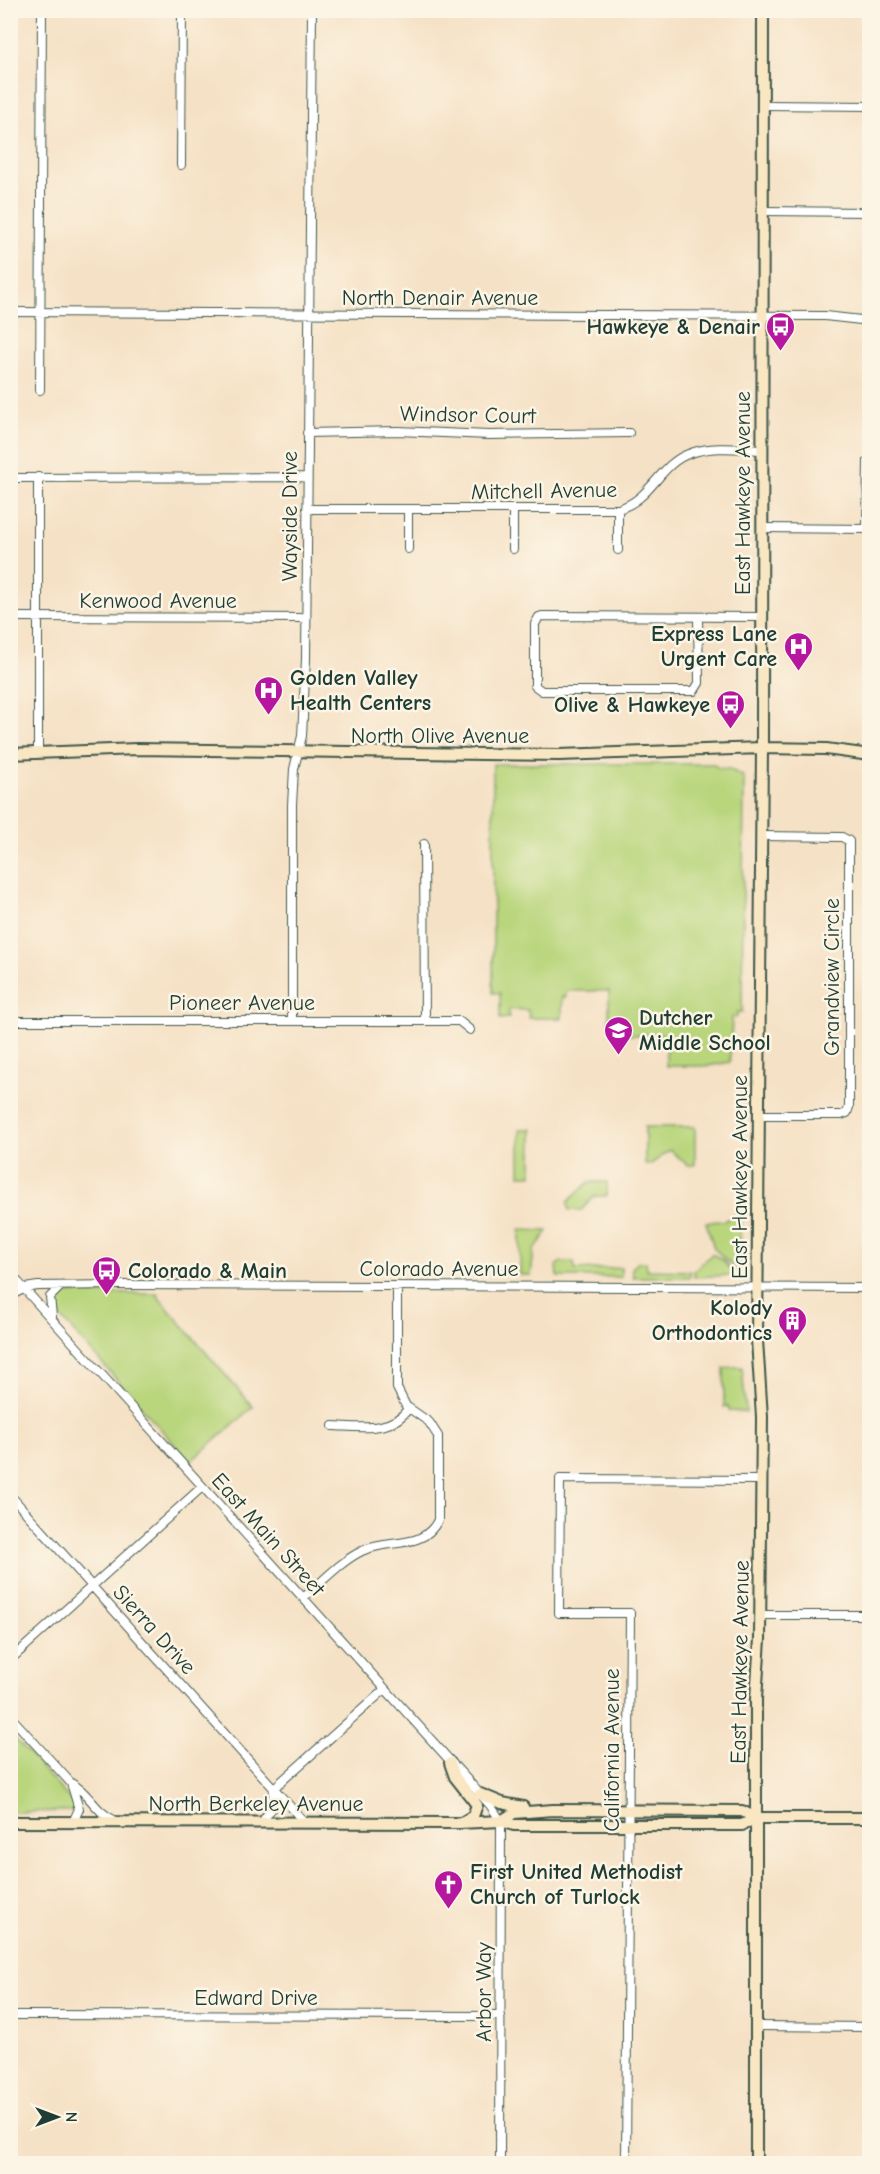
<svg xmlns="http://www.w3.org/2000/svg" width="880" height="2174" viewBox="0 0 880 2174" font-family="'Comic Neue',sans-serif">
	<rect width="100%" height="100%" fill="#fcf5e5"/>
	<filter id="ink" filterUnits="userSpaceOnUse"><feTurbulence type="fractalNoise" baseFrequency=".0167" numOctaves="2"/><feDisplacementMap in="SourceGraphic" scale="12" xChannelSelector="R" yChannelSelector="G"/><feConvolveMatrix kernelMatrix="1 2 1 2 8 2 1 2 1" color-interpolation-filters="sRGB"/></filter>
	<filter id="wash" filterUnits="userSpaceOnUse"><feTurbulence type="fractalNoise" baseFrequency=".008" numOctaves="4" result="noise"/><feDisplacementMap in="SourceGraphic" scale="24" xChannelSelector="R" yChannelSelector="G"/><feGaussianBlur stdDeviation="1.35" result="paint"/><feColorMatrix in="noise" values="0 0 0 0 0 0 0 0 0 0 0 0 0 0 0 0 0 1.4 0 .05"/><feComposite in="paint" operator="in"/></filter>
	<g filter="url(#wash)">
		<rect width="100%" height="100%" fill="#f5e1c5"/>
		<path fill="#b9d67d" stroke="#6c8a58" stroke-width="1.5" d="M493,764h221l4,4 11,1 15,8 -2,235h-5v5h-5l-2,45 -22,4h-42v-31h-42l-5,-9 -10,-6v-29h-43v6h-4v21h-33l-1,-8 -19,-1v9l-9,1v-26h-7z
			M645,1127h50v38h-7l-18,-15 -19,14h-6z
			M520,1129h12v46h-12z
			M589,1182h18v14h-12l-14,14h-12l-1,-8z
			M740,1214v56l-2,2 -24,-24 -8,-26 17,-1z
			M520,1230l28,1 -14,19 -3,25h-11z
			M712,1254l11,6 11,15 -40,2v-6z
			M561,1262h13l1,8 46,-2v9h-63l-1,-12z
			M639,1262h7l1,8 43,1v6h-57l-1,-9z
			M65,1293l93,1 1,4 94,109 -63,55 -132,-148 -2,-12z
			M732,1367h10l4,45 -16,-1 -3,-5 -3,1v-38z
			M10,1733l65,72v6l-64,1z"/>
	</g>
	<g filter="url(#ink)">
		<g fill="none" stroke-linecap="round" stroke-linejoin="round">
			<defs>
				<path id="street" d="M762,105l108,1
					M181,165l1,-155
					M762,211l108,1
					M10,312l815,4 45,5
					M40,390l2,-380
					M307,433l91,-2 91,4 140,-2
					M10,478l297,-1
					M307,509h311c34,-9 41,-46 73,-56 22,-8 48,-4 71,-3
					M618,509v41
					M762,528l108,1
					M867,529l1,-68
					M408,549v-40
					M513,549v-39
					M10,617l296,1
					M698,617l1,66 -5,8h-152l-7,-5v-62l4,-7 3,-1 220,1
					M38,753v-276
					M424,844l1,177
					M10,1021h449l11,9
					M292,1021v-216l2,-36 8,-33 4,-77 6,-649
					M759,1115h82l6,-2 2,-6v-266l-7,-4 -81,-1
					M10,1273l480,532 11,16 -1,343
					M10,1296l15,-8 13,-2 78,-1 754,3
					M52,1316l-2,-19 11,-11
					M333,1426c27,1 58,7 75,-17
					M10,1495l295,328
					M303,1598c18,-15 38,-37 59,-47 26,-13 61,0 76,-31v-84l-9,-14 -23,-16 -9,-18v-102
					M761,1615h109
					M10,1660l192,-173
					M10,1716l61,67c18,9 24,29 43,37
					M71,1783l8,26 -6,13
					M274,1788l110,-98
					M261,1823l11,-15 2,-20
					M10,2015l491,1
					M755,2026l115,1
					M626,2164l4,-551h-71l1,-134 201,1"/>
				<path id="secondary" d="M10,754l127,-5 422,6 203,-7 64,1 44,6
					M450,1763l5,14 22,28 -4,11 -10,6
					M480,1794l22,9 21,4
					M501,1821l13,-8 39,-3 189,1 14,7
					M10,1822l449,1 42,-2 13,4h228l14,-7h114
					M756,2164v-465l4,-60 2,-222 -5,-77 5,-592 1,-738"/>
			</defs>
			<use href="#street" stroke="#3f564a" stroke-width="10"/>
			<use href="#secondary" stroke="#3f564a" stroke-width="14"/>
			<use href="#street" stroke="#fff" stroke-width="8"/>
			<use href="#secondary" stroke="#f9e7c3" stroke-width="10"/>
		</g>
	</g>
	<defs>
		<symbol id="bus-pin" viewBox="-11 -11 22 30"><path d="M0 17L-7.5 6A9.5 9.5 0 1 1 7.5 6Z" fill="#b5179e" stroke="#fcf5e5"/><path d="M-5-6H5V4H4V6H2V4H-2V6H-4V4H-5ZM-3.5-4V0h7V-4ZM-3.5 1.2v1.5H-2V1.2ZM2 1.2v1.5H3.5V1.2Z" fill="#fff"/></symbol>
		<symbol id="hospital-pin" viewBox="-11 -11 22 30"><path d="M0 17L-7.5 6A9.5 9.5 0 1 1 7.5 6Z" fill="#b5179e" stroke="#fcf5e5"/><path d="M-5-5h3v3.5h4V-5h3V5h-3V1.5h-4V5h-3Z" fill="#fff"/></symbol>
		<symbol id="school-pin" viewBox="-11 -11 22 30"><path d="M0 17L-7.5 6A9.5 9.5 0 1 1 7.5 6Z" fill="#b5179e" stroke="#fcf5e5"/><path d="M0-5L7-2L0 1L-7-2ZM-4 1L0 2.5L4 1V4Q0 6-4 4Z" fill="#fff"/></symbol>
		<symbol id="building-pin" viewBox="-11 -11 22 30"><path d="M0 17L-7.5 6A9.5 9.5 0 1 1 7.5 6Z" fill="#b5179e" stroke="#fcf5e5"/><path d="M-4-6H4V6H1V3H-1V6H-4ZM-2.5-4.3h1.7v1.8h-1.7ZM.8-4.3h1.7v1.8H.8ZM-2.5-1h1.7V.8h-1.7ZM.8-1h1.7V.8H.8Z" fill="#fff"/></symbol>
		<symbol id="church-pin" viewBox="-11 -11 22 30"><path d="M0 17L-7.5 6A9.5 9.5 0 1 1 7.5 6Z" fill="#b5179e" stroke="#fcf5e5"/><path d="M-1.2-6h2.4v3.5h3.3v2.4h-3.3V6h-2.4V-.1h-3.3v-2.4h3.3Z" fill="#fff"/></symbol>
	</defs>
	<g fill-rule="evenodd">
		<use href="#bus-pin" x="764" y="310" width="33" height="45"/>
		<use href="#hospital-pin" x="782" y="630" width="33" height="45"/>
		<use href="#hospital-pin" x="252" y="674" width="33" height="45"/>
		<use href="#bus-pin" x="714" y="688" width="33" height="45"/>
		<use href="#school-pin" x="602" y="1014" width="33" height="45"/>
		<use href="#bus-pin" x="90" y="1254" width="33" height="45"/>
		<use href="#building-pin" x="776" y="1304" width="33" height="45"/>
		<use href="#church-pin" x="432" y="1868" width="33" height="45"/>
	</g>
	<g text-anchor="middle" stroke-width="5" stroke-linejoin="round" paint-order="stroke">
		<g font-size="22" fill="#1f3d34" stroke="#fcf5e5">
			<text x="440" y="305">North Denair Avenue</text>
			<text transform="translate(468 414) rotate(1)" y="8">Windsor Court</text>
			<text transform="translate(544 490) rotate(-1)" y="8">Mitchell Avenue</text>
			<text transform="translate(742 493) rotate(-90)" y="8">East Hawkeye Avenue</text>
			<text transform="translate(289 516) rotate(-90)" y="8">Wayside Drive</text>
			<text x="158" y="608">Kenwood Avenue</text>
			<text x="440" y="743">North Olive Avenue</text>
			<text transform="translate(831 977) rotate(-90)" y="8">Grandview Circle</text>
			<text x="242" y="1010">Pioneer Avenue</text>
			<text transform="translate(739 1177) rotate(-90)" y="8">East Hawkeye Avenue</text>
			<text x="439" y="1276">Colorado Avenue</text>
			<text transform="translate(269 1534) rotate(48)" y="8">East Main Street</text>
			<text transform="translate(155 1629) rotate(48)" y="8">Sierra Drive</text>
			<text transform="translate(739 1662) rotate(-89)" y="8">East Hawkeye Avenue</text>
			<text transform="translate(611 1750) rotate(-90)" y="8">California Avenue</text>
			<text x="256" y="1811">North Berkeley Avenue</text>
			<text transform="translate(483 1992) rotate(-90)" y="8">Arbor Way</text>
			<text x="256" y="2005">Edward Drive</text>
		</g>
		<g font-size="22" font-weight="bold" fill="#1f3d34" stroke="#fcf5e5" text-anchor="end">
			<text x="760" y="334">Hawkeye &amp; Denair</text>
			<text x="777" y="641">Express Lane<tspan x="777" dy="25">Urgent Care</tspan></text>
			<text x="290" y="685" text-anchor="start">Golden Valley<tspan x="290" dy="25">Health Centers</tspan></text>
			<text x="710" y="712">Olive &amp; Hawkeye</text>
			<text x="639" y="1025" text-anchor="start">Dutcher<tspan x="639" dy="25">Middle School</tspan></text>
			<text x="128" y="1278" text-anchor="start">Colorado &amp; Main</text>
			<text x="772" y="1315">Kolody<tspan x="772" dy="25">Orthodontics</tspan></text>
			<text x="470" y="1879" text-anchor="start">First United Methodist<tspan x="470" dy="25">Church of Turlock</tspan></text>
		</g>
	</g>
	<rect width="880" height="2174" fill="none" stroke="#fcf5e5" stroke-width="36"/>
	<g transform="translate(57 2117) rotate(90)" stroke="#fcf5e5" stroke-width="4.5" paint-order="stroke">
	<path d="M0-4.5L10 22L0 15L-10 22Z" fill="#1f3d34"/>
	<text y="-9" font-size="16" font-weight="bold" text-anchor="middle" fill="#1f3d34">N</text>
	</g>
</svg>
